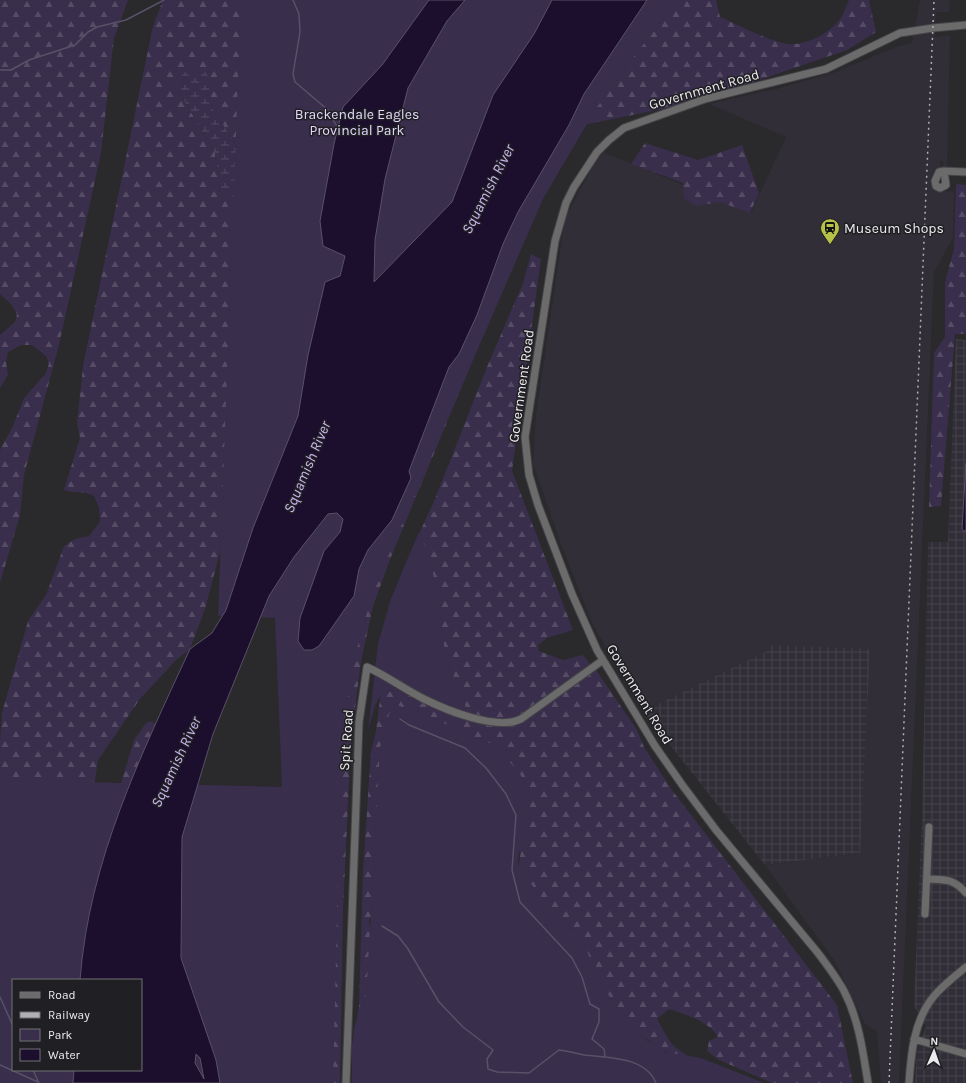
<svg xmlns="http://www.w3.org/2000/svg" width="966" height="1083" viewBox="0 0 966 1083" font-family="Karla,sans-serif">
	<defs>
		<pattern id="industrial-grid" width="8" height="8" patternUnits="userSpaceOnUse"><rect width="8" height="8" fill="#312e37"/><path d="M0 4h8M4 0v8" fill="none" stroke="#45424a"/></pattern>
		<pattern id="forest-firs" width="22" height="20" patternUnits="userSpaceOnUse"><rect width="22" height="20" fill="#392e4b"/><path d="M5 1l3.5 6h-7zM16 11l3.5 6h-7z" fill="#564c65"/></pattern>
		<pattern id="wetland-marsh" width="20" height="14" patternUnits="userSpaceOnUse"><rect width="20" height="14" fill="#392e4b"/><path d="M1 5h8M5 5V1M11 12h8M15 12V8" fill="none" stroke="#564c65"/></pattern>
	</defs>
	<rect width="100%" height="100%" fill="#2a292c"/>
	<path fill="#312e37" d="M920,0h30l-1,12h-13l-1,25 15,-2 -3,133h-3l-1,-7h-3l1,7 -6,2 -5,12 5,8 19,2 -1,46 -19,34 -35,811h-18l-4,-51 -12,-8 -31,-64 -69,-95 95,-12 -91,-203 -126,61 -50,-86 -34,-86 -26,-76 3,-48 29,-197 28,-52 10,-14 148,61 35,-76 -77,-33 71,-16 56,-16 60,-25 16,-4z"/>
	<path fill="url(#industrial-grid)" d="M956,339l10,1v743h-51l2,-33 9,-24 -12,-20 8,-190 6,-274h20z
		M770,645l100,4 -10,204 -95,12 -122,-154 126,-61z"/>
	<path fill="url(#forest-firs)" fill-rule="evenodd" d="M0,0h128l-14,38 -13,115 -42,192 -35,130 -4,40 -20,68v-133l13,-24 11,-28 22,-25 3,-10 -3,-7 -14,-11h-11l-13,7 -2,10 2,13 -8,13v-53l15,-13 2,-8 -6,-10 -11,-10z
		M163,0h240l-174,518 -24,91 -15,40 -14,11 -36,39 -42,61 -5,36 -93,164v-219l2,-28 26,-92 18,-26 18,-49 11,-7 14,-3 11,-14 -1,-14 -5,-12c-12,-6 -18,-2 -30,-6l16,-52 -3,-15 6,-57 70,-340zM178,90l31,6 3,12 28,43 -14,45 -6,-3 -5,-40z
		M654,0h62l4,17c19,8 48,24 68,27 17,2 42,-11 52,-25 4,-5 6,-13 9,-19h20l7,32 -29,18 -155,53 -114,23 -42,82 -145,349 -18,49 -12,56 -10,76 -8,173 -3,172h-55l10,-20 8,-65 19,-89 11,-100 3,-17 -2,-40 20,-156 5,-27 9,-19 24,-30 30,-63 81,-213c41,-86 96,-165 151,-244z
		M645,143l53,17 44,-15 17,48 -9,20 -30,-11 -24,4 -12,-8 -1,-15 -52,-19z
		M956,184l10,1v149h-11l-14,172 -12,1 5,-154 11,-16v-55l9,-33z
		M531,254l10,5 -29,212 61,159 -26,8 -9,7 1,6 24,9 20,-5 7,9 -67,51c-22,10 -46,0 -69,-6l-66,-102 19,-47 28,-61 52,-132 36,-84z
		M596,670l41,60 7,17 28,43 165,215 16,78h-81l-53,-23 -12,-9 2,-10 9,-4c-10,-16 -31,-22 -49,-28l-12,10c5,8 9,18 15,25 10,10 21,11 25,27l-70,-44 -28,-43 -22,-49 -27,-25 -32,-41 6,-37 -151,84 -4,3v5l153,159h-170v-38l7,-39 4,-136 8,-119 5,-20 5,-40 18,-1 37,18 71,18 84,-55z
		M150,721l6,3 -4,11 -109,245 73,-180 18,-60 12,-17z"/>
	<path fill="url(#wetland-marsh)" d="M201,69l6,4 5,35 28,43 2,36 -16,9 -6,-3 -5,-40 -37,-63c1,-18 6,-20 23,-21z"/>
	<path fill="#392e4b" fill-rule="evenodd" d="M241,0h438l-52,65 -30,42 -54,92 -170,392 -15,53 -17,90 -8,349h-333v-303l282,7 -7,-169 -57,-2zM13,980h128v90h-128z
		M419,532l9,20 11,48 6,55 20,49 2,12c-14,-6 -73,-35 -84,-23 -9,9 -11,26 -15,38l10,-88 13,-44z
		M393,704l25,8 76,33 24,26 11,18 1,21 -3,25 1,14 -9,3 -1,13 21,30 29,29 2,5 10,6 19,44 28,47 21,15 15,7 2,4 36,6 63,25h-410v-55l11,-26 2,-20 13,-235 9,-33z"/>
	<path fill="#1b0f2d" stroke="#595167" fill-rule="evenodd" d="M429,0h36l-18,21 -39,67 -23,91 -10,61 -1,42 78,-80 41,-107 41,-61 18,-34h95l-63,94 -15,31 -51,87 -15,32 -26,71 -18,39 -10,13 -40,104 2,7 -19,42 -24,30 -9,19 -5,27 -35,50 -7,4h-8l-6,-9 2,-23 24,-67 16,-19 3,-13 -6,-6 -9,1 -34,43 -25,39 -56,138 -31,103 -1,121 35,102 4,23h-147l1,-13h67v-90h-61c9,-119 61,-225 110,-331l22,-16 14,-23 27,-82 45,-112 10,-61 17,-73 15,-6 5,-20 -22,-10 -3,-25 14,-77 9,-37 39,-42zM196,1054l4,4 4,21 -9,-16z
		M966,463v68h-2l-2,-2z"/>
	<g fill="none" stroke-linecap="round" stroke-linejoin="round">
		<path stroke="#595167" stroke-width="1.5" d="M293,0l6,14 1,18 -7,42 2,8 33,28 8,15 3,1
			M0,70h11l18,-10 46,-15 13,-13 9,-5 29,-7 38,-20
			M400,719l9,6 56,23 21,20 20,26 10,21 -4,55 8,32 52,56 10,19 8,27 9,5v13l-7,17 12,10 1,7
			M382,926l16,10 10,13 31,53 24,25 30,23 -6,9 1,10 9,3 32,1 30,-23c9,1 17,3 25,5 24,3 61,1 72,28
			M0,997l13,29
			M0,1065l38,17
			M33,1070l6,13"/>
		<defs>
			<path id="minor" d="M944,171l2,14 -6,3 -4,-2 -1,-5 4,-9 5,-1 22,1
				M927,879c18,1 26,-1 39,14
				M925,914l4,-87
				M914,1039l52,15
				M346,1083l13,-361 8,-55c20,9 37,22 57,32 22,11 73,32 97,20l82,-59
				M868,1083c-5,-31 -9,-63 -24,-92 -7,-13 -17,-26 -26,-38l-102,-123 -33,-44 -28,-40 -58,-96 -25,-56 -34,-89 -9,-30 -4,-38 30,-196 11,-38 8,-16 23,-35 12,-12 15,-12 81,-29 121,-30 74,-36 33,-5 33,-3
				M909,1083c2,-30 5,-63 25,-87 9,-11 21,-20 32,-29"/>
		</defs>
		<use href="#minor" stroke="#454447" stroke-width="9"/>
		<use href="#minor" stroke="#6b6b6c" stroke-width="7"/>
		<path stroke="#b1b0b3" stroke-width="1.5" stroke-dasharray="2 4" stroke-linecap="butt" d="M889,1083l45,-1083"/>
	</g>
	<defs>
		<symbol id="station-pin" viewBox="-11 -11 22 30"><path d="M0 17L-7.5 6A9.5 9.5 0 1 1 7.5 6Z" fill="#b8c147" stroke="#201f23"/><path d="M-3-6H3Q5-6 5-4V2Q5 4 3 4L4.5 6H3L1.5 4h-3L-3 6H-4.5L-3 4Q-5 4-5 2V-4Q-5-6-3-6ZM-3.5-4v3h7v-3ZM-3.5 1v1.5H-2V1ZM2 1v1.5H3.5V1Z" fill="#111"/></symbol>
	</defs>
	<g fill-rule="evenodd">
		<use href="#station-pin" x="819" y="217" width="22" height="30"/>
	</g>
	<g text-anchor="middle" stroke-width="3" stroke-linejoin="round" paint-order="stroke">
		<g font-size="14" fill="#ebebed" stroke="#201f23">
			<text transform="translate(704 89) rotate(-16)" y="5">Government Road</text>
			<text transform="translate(521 386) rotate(-82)" y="5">Government Road</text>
			<text transform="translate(640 694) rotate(59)" y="5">Government Road</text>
			<text transform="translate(346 740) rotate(-86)" y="5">Spit Road</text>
		</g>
		<g font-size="14" fill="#e3d6fc" stroke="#201f23">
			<text x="357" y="119">Brackendale Eagles<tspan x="357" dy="16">Provincial Park</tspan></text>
		</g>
		<g font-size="14" fill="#ebebed" stroke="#201f23" text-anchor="start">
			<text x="844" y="233">Museum Shops</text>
		</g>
		<g font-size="15" font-style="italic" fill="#cab4f2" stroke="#201f23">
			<text transform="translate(488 189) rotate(-63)" y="5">Squamish River</text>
			<text transform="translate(307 467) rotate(-67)" y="5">Squamish River</text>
			<text transform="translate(176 762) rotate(-65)" y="5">Squamish River</text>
		</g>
	</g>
	<rect x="12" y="979" width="130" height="92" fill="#201f23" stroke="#717174"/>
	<rect x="20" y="992" width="20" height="6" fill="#6b6b6c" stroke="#717174"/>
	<text x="48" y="999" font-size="12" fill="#ebebed">Road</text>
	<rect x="20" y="1012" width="20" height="6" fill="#b1b0b3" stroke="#717174"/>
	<text x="48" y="1019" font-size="12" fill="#ebebed">Railway</text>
	<rect x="20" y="1029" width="20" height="12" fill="#392e4b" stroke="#717174"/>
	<text x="48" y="1039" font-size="12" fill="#ebebed">Park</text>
	<rect x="20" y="1049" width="20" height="12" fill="#1b0f2d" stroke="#717174"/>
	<text x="48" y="1059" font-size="12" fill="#ebebed">Water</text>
	<g transform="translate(934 1051) rotate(2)" stroke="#201f23" stroke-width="3" paint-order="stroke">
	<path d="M0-3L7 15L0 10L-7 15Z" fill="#ebebed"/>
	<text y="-6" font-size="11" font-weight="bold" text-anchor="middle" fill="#ebebed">N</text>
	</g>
</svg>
